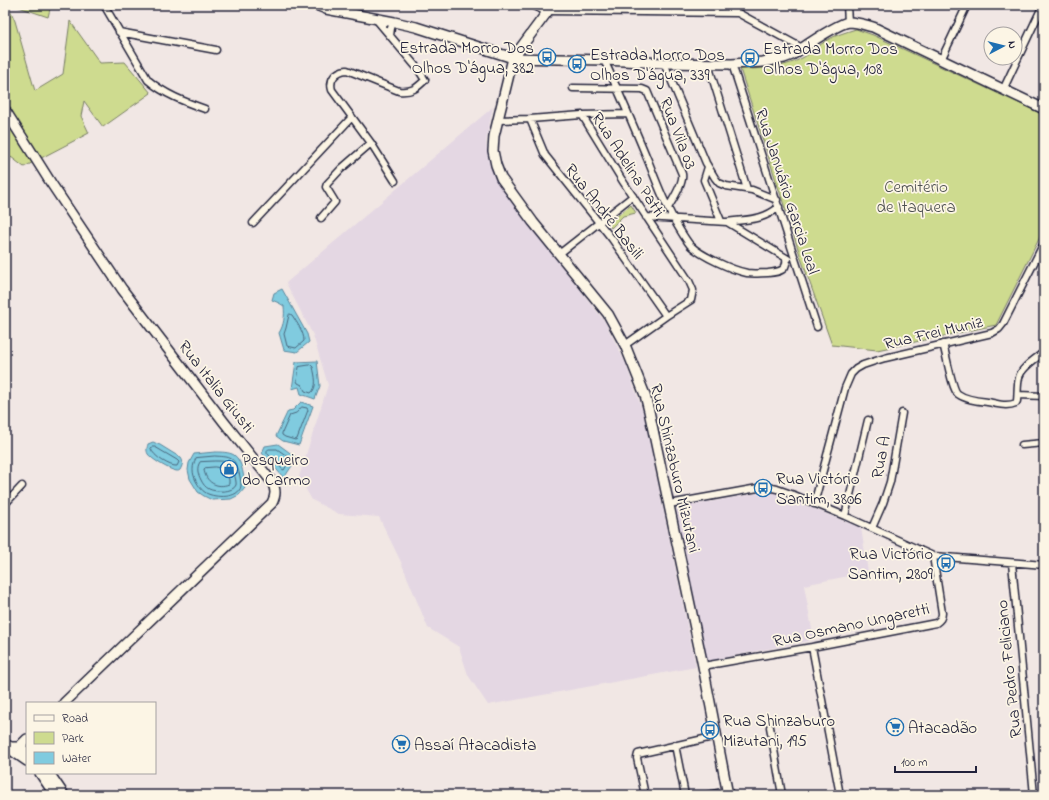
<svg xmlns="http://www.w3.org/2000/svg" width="1049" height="800" viewBox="0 0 1049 800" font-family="'Indie Flower',sans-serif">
	<rect width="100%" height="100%" fill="#f1e7e4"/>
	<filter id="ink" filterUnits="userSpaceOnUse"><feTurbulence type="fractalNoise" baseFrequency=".025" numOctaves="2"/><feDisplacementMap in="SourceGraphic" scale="8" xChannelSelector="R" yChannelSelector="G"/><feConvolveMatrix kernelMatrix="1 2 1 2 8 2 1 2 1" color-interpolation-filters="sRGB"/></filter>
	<g filter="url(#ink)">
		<path fill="#e4d7e3" d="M493,107l-7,34 2,17 5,15 10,17 102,132 20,40 18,50 53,255 -208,38 -20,-30 -9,-28 -31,-19 -27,-66 -22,-45 -40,-3 -27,-14 -13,-23 29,-92 -15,-50 -27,-52z
			M770,491l91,37 7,44 -64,13 10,55 -107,21 -31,-153z"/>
		<path fill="#cedb8f" stroke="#787e65" d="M5,5h3l7,16 20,70 28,-17 7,-53 30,42 25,-1 26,31 -48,34 -19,-26 -3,15 8,17 -65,34 -13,-10 -6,22z
			M13,5h38l-3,12z
			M856,29l17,6 171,80v114l-48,96 -119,25 -45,-5 -30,-84 -62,-192c20,0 46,-1 64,-12 8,-4 15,-12 23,-17 9,-5 19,-8 29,-11z
			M631,205l5,8 -13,3 -12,12 -3,-5z"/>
		<path fill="#80cbdf" stroke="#5a879d" d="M282,289l25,45 2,8 -12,10 -13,-2 -5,-17c5,-8 6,-17 5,-27l-5,-3 -7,-3 2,-7z
			M317,361l3,25 -5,13 -14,-5 -2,-7 -7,2 4,-27z
			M301,402l12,4 -14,39 -16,-4 -7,-5 12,-25 5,-1z
			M153,442l7,3 21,13c3,4 1,8 -1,12 -1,1 -2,1 -3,1 -6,0 -26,-12 -29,-17 -2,-4 -1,-6 0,-10z
			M278,444l19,14 -13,20 -22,-25 3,-7z
			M215,452c6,0 14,0 19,3 9,6 10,24 11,33l-6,7 -8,4 -19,1 -8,-4 -6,-4 -8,-13 -2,-9 1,-7 5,-9z"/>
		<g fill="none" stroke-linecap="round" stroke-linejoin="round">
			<path stroke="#48667d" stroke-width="1" d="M290,314l2,1c5,8 12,17 12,26l-8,7 -9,-2 -3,-12 2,-6 3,-13z
				M311,365l2,2c2,9 5,20 -2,26l-6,-2 -3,-6 -4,-2 -1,-2 2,-14z
				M302,407l5,1 1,2 -11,29 -2,1 -10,-3 -3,-2v-2l8,-18 6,-2z
				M152,447h3l22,13 2,2 -2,4c-7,1 -24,-10 -26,-17z
				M269,449h8l13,9v2l-6,10 -2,-1 -15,-16v-2z
				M215,456c13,1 19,0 23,14 2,5 3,11 3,16 -2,13 -26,12 -35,7 -5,-3 -7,-7 -10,-12 -4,-8 -4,-15 0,-23z
				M215,461c4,0 9,0 12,1 5,2 10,19 9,23 -3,8 -21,7 -27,4 -4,-2 -6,-5 -8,-9 -3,-6 -5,-12 -1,-18z
				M215,467l11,2 3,11v4c-12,5 -24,-2 -25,-15l1,-1z"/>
			<defs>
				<path id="street" d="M104,5l44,75c16,14 37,22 57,29
					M731,5l7,8
					M847,5l1,17
					M548,11l190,2 64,35
					M375,18l43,51 7,11c-9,9 -13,12 -26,11l-52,-21c-12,1 -18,10 -15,20l39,53 24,38
					M119,32l97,18
					M390,36l1,-8 3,-6
					M604,60c16,34 31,69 45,103 9,23 18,46 31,67 3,5 6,10 10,15 11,11 42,25 57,28 7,1 14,0 21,0 10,-1 20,-2 18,-15
					M941,60l26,-55
					M664,63l42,100 9,15 4,5 7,3 26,4 25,10
					M708,64l39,125
					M732,64l85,263
					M573,88l69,1 5,2 35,83c2,9 -9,25 -14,34
					M1003,90l40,-85
					M582,115l46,-1
					M530,119l15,36 67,84 54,77
					M498,120l32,-1 52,-4 40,65 67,101 4,9 -2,10 -25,16 -41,29
					M708,167l-4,13 17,41
					M646,217l81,5 61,37
					M321,218l14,-16 -1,-2 -8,-13 1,-3 14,-15 30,-26
					M727,222c21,-3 35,-1 52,-15
					M253,223l99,-106
					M559,254l74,-58
					M943,344c3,9 9,46 15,50 8,6 21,7 30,8 9,2 19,5 28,1l1,-2c1,-8 0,-16 2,-23 1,-10 18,-20 25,-26
					M1018,395l26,1
					M1022,445l22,-2
					M5,504l17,-18
					M669,504l89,-16 10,-1 9,2 17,6 51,21 88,40 111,9
					M814,504l31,-116 6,-14 5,-5 7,-4 9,-3 13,-4 107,-25 7,-4 4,-5 41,-81
					M845,516l23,-96
					M872,528l11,-25 7,-21 12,-69
					M1012,563l22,232
					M812,647l28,148
					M703,666l109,-19 124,-24c4,-3 6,-5 6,-10l-9,-57
					M770,727l12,68
					M675,745l10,50
					M645,795l-8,-37 1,-4 79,-18
					M708,795l20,-4"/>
				<path id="secondary" d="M316,5l10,4 68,13 22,5 97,31 91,2 60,3 68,1 31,-2 21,-4 8,-3c12,-8 44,-31 57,-33 8,0 16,3 24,5l171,82
					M535,5l13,6 -35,47 -19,78 -1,15 3,14 5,13 32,44 75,92 17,31 20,50 4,16 54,255 25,129
					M5,110l46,73 71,106 102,133 48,60c4,8 4,13 0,21l-208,200
					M5,744l6,3h8l8,5
					M11,747l3,5 13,9
					M15,751l12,-12
					M40,773l15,22
					M49,773l15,22"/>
			</defs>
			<use href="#street" stroke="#22223b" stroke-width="9"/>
			<use href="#secondary" stroke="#22223b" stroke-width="12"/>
			<use href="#street" stroke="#fcf5e5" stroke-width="6"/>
			<use href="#secondary" stroke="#fcf5e5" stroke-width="9"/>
		</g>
	</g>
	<defs>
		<symbol id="bus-ring" viewBox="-11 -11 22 22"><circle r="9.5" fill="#fcf5e5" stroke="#1f6fb2" stroke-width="1.5"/><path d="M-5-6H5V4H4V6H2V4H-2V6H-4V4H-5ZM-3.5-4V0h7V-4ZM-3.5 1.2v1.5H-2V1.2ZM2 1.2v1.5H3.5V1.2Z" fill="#1f6fb2"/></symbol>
		<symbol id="shop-ring" viewBox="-11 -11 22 22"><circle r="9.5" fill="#fcf5e5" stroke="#1f6fb2" stroke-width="1.5"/><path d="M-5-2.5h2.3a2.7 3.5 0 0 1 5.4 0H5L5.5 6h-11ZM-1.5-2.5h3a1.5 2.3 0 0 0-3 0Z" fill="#1f6fb2"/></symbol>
		<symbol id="supermarket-ring" viewBox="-11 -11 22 22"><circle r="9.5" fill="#fcf5e5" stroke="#1f6fb2" stroke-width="1.5"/><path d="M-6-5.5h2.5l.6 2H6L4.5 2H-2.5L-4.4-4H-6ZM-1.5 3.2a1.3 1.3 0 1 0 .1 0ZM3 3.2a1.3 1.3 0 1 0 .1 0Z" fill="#1f6fb2"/></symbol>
	</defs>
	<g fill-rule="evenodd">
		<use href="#bus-ring" x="537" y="47" width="20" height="20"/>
		<use href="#bus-ring" x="740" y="48" width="20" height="20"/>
		<use href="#bus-ring" x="567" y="54" width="20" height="20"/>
		<use href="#shop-ring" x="219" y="459" width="20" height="20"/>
		<use href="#bus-ring" x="753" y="478" width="20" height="20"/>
		<use href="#bus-ring" x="936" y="553" width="20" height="20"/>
		<use href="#supermarket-ring" x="885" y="717" width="20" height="20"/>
		<use href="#bus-ring" x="700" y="720" width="20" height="20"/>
		<use href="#supermarket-ring" x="391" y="734" width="20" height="20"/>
	</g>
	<g text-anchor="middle" stroke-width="3.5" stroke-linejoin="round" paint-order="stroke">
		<g font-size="17" fill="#22223b" stroke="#fcf5e5" text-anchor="start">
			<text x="534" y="53" text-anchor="end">Estrada Morro Dos<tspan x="534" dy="20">Olhos D'água, 382</tspan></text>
			<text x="763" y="54">Estrada Morro Dos<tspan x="763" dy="20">Olhos D'água, 108</tspan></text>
			<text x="590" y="60">Estrada Morro Dos<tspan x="590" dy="20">Olhos D'água, 339</tspan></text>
			<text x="242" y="465">Pesqueiro<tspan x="242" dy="20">do Carmo</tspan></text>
			<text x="776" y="484">Rua Victório<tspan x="776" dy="20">Santim, 3806</tspan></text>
			<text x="933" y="559" text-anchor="end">Rua Victório<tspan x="933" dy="20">Santim, 2809</tspan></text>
			<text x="723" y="726">Rua Shinzaburo<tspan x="723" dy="20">Mizutani, 195</tspan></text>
			<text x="908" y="733">Atacadão</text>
			<text x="414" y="750">Assaí Atacadista</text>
		</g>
		<g font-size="17" fill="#22223b" stroke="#fcf5e5">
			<text transform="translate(679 133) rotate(69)" y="6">Rua Vila 03</text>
			<text transform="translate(629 164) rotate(57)" y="6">Rua Adelina Patti</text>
			<text transform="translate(788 191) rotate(72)" y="6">Rua Januário Garcia Leal</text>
			<text transform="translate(605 211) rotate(52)" y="6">Rua André Basili</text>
			<text transform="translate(933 332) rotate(-13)" y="6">Rua Frei Muniz</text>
			<text transform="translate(217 386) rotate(52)" y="6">Rua Italia Giusti</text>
			<text transform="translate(880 457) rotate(-79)" y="6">Rua A</text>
			<text transform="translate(676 468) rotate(77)" y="6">Rua Shinzaburo Mizutani</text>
			<text transform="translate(851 624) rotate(-12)" y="6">Rua Osmano Ungaretti</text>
			<text transform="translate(1008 669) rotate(-96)" y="6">Rua Pedro Feliciano</text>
		</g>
		<g font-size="17" fill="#4d5050" stroke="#fcf5e5">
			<text x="916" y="192">Cemitério<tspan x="916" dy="20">de Itaquera</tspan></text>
		</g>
	</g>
	<rect width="1049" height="800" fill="none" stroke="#fcf5e5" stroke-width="20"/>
	<rect x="10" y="10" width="1029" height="780" fill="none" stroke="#22223b" stroke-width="1.5" filter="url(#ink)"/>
	<rect x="26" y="702" width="130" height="72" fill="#fcf5e5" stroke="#a5a1a1"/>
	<rect x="34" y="715" width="20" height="6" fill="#fcf5e5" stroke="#a5a1a1"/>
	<text x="62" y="722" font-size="12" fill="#22223b">Road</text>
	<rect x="34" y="732" width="20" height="12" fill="#cedb8f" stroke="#a5a1a1"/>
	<text x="62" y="742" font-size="12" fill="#22223b">Park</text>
	<rect x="34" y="752" width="20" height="12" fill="#80cbdf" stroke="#a5a1a1"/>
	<text x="62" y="762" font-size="12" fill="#22223b">Water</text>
	<g transform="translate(1003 46) rotate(83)"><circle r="19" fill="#fcf5e5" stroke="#a5a1a1"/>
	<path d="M0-3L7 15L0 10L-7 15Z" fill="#1f6fb2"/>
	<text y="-6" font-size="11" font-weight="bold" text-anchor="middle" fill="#22223b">N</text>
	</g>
	<path d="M895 766v6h81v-6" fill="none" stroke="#22223b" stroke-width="2"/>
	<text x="901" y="766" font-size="12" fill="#22223b" stroke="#fcf5e5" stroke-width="3" paint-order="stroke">100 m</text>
</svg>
